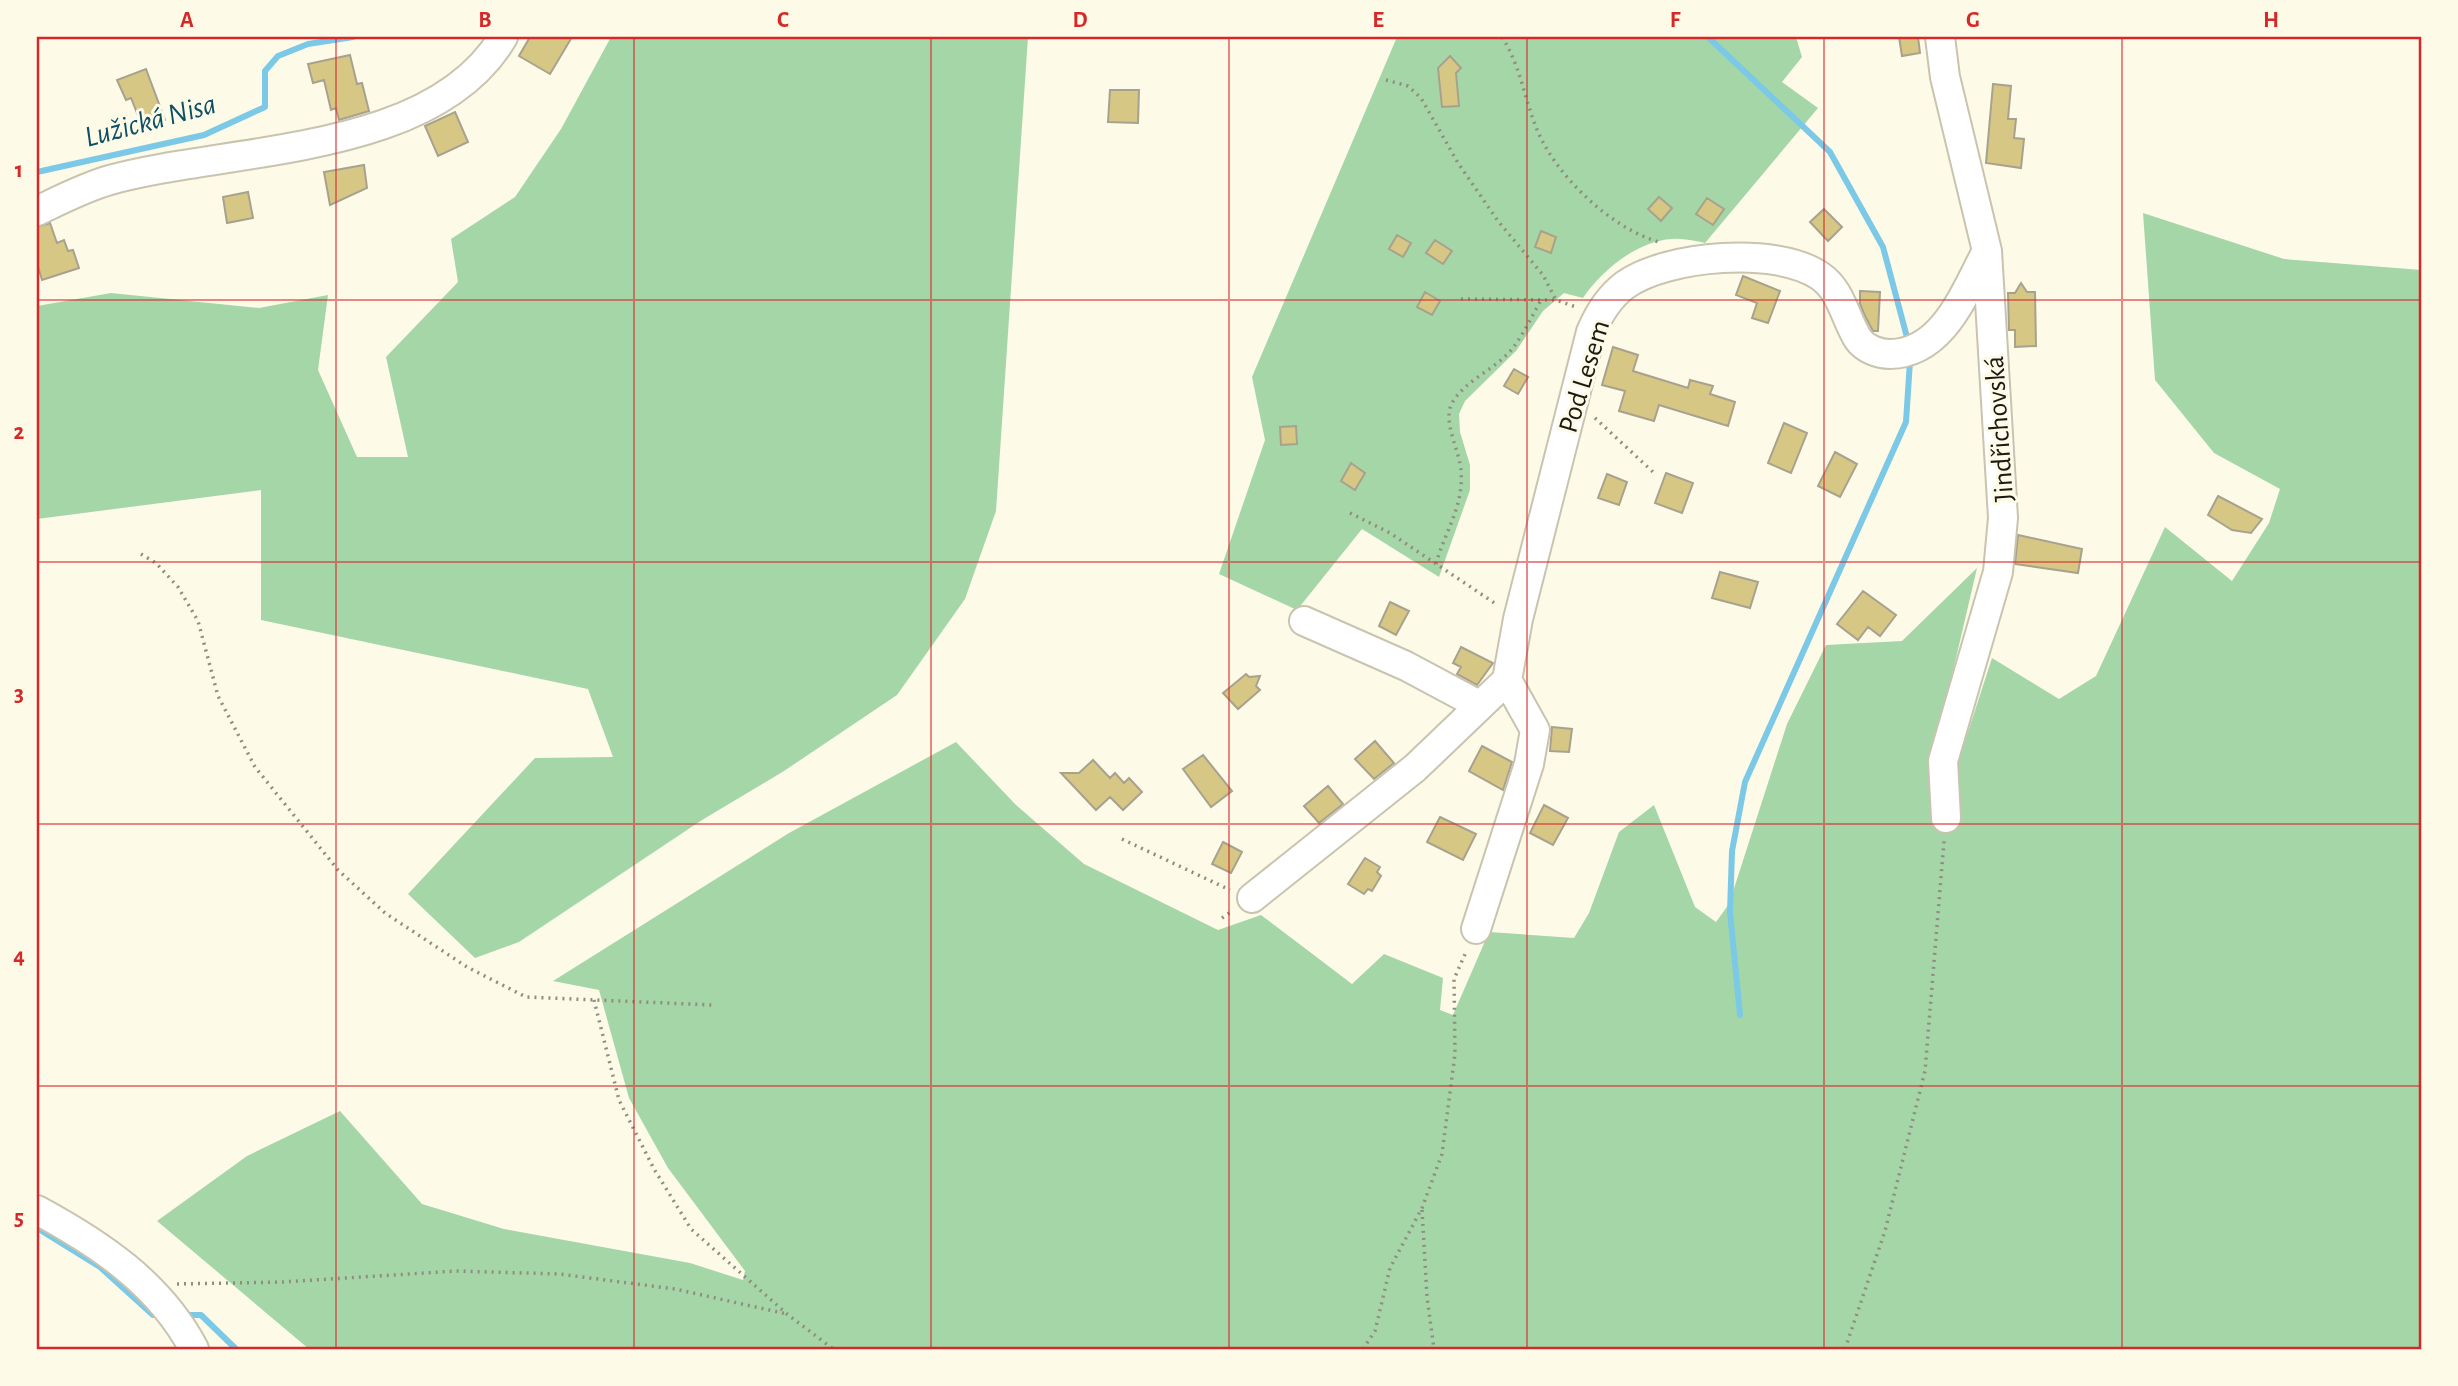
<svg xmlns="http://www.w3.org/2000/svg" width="2458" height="1386" viewBox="0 0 2458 1386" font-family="'Alegreya Sans',sans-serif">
	<rect width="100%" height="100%" fill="#fefae8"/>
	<path fill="#a5d6a8" d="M611,37h417l-32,474 -31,88 -68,96 -113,76 -82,49 -183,122 -44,16 -67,-64 127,-136 78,-1 -25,-68 -327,-69v-130l-224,29v-213l74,-13 148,15 69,-13 -10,75 39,87h51l-22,-100 72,-75 -7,-43 64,-42 46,-68z
		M1397,37h399l6,20 -20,25 36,26 -113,135c-10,-2 -22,-5 -33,-4 -35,2 -71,32 -89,59l-19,-5 -21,18 -27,40 -51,50 -6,13 1,18 10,33v25l-31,87 -77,-48 -65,81 -78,-36 46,-134 -13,-63z
		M2143,213l141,46 137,11v1079h-2112l-152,-128 90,-65 93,-45 82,93 82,25 186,34 53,17 2,-9 -77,-103 -39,-70 -30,-108 -46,-9 236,-148 167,-91 60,63 68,59 134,66 43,-15 91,69 32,-30 59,24 -3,32 13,5 36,-83 85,6 15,-25 30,-81 35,-27 41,102 21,15 13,-18 58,-180 39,-79 76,-4 75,-73 -48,206 27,-5 36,-111 67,41 37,-23 69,-149 67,54 37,-58 11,-34 -66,-36 -59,-73z"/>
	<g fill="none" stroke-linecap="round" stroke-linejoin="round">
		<path stroke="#7bc9e6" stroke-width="6" d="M1708,37l122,115 53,95 25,94
			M37,172l167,-37 61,-28v-36l13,-15 30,-12 45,-7
			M1740,1015l-10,-103 2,-61 13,-69 161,-360 4,-61
			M37,1228l63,39 53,48h8
			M183,1315h18l35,34"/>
	</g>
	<path fill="#d7c785" stroke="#a7a28e" stroke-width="2" d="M530,37h42l-22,37 -31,-18z
		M1899,37h19l2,16 -18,3z
		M350,55l7,29 5,-1 7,28 -30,9 -3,-12 -5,2 -7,-30 -11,3 -5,-19z
		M1450,56l11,12 -5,5 3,33 -17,1 -4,-39z
		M146,69l19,51 -22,8 -12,-30 -5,2 -9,-20z
		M1993,84l18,2 -3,33h8l-2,19 10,1 -3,29 -35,-5z
		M1110,90h29l-1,33 -30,-1z
		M455,112l13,30 -30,14 -13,-30z
		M364,165l3,23 -37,17 -6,-33z
		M248,192l5,26 -26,5 -4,-26z
		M1659,197l13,11 -11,13 -13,-12z
		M1707,198l17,11 -11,16 -17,-11z
		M1824,209l18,18 -14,14 -18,-19z
		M50,223l7,20 7,-3 4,11 5,-1 6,18 -37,12 -5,-17v-36z
		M1541,231l15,6 -5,16 -16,-6z
		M1397,235l14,8 -8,14 -14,-8z
		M1435,240l17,11 -9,13 -17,-11z
		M1743,276l37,15 -12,32 -16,-5 5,-15 -21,-8z
		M2021,283l6,9h8l1,54 -21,1v-17h-6l-1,-37h7z
		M1860,291l20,1 -2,39h-5l-8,-15 -5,-12z
		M1425,292l15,9 -8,14 -15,-8z
		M1613,347l25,8 -5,16 55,17 2,-8 23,6 -3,8 25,8 -7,24 -69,-21 -5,16 -35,-10 6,-20 -23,-6z
		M1514,369l14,8 -10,17 -14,-8z
		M1784,423l23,10 -16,40 -23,-10z
		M1296,426l1,18 -16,1 -1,-18z
		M1835,452l22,12 -17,33 -22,-11z
		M1351,463l14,10 -10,17 -14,-9z
		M1666,473l27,10 -11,30 -27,-10z
		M1607,474l20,8 -8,23 -21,-7z
		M2218,496l44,23 -11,14 -19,-3 -24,-15z
		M2018,535l64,14 -4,24 -63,-9z
		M1720,572l38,10 -8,26 -38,-10z
		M1863,591l33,24 -16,21 -12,-9 -10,13 -21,-16z
		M1390,602l19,9 -13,24 -17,-9z
		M1461,647l32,16 -16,22 -20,-11 4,-7 -8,-4z
		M1246,674l3,3 11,-1 -4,10 4,4 -22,19 -15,-16z
		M1552,727l20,2 -3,23 -19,-1z
		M1375,741l19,22 -20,16 -19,-20z
		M1482,746l30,16 -9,28 -34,-19z
		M1203,755l29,36 -21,16 -28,-38z
		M1093,760l17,18 5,-5 9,10 5,-5 13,14 -19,18 -13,-13 -14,13 -35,-37h18z
		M1328,786l15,18 -24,19 -15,-17z
		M1544,805l24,13 -15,27 -23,-12z
		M1440,817l36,17 -13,26 -36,-18z
		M1223,842l19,10 -11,21 -19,-9z
		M1365,858l15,9 -3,5 4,4 -9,15 -4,-2 -4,5 -16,-10z"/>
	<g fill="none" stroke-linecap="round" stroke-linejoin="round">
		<defs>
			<path id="minor" d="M1940,37l5,40 42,174 16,267 -5,54 -55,189 3,57
				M37,211c23,-11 48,-24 73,-31 119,-33 323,-24 393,-143
				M1304,621l102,45 73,39
				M1252,898l163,-130 92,-88 11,-61 73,-287c8,-19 18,-35 34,-47 42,-30 152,-39 195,-9 21,14 25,42 38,63 7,10 21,15 32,15 54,-1 75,-63 97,-103
				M1476,929l53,-165 6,-34 -28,-50
				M37,1210c63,34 123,74 157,139"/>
		</defs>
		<use href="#minor" stroke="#c9c4af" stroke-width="32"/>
		<path stroke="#908d80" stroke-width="3.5" stroke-dasharray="2 5" stroke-linecap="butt" d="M1502,37c18,28 22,60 34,90 18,47 74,101 123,115
			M1386,80l22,6 13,12 37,65 40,58 45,54 13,25
			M1461,299l95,1 20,7
			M1595,418l58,54
			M1350,513l40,20 106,71
			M141,554l15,9 22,24 20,34 20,75 37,71 83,103 47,43 82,54 59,30 186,8
			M1436,564c9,-33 28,-58 25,-93 -1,-20 -19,-49 -9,-68 14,-24 43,-33 60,-54 11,-14 19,-31 28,-47
			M1122,839l108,51
			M1222,918l10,-7
			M594,1000l25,100 35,69 37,60 96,85 46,35
			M1422,1210l5,87 7,52
			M177,1284l106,-2 173,-11 103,3 116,15 112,25
			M1363,1349l12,-18 15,-63 32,-60 20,-54 13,-100 -1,-75 12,-27
			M1845,1349l40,-118 40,-160 19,-230"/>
		<use href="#minor" stroke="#fff" stroke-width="28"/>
	</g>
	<path fill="none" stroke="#d62828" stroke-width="2" stroke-opacity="0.55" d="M336,37v1312M634,37v1312M931,37v1312M1229,37v1312M1527,37v1312M1824,37v1312M2122,37v1312M37,300h2384M37,562h2384M37,824h2384M37,1086h2384"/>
	<g text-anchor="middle" stroke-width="6" stroke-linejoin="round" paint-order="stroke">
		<g font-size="28" fill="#1b1912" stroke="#fefae8">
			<text transform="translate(1583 376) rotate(-73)" y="10">Pod Lesem</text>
			<text transform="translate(1998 429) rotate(-94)" y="10">Jindřichovská</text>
		</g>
		<g font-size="30" font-style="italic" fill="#0c5064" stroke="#fefae8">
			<text transform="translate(150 120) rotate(-15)" y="10">Lužická Nisa</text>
		</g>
	</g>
	<rect width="2458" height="1386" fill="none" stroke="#fefae8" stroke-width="77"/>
	<rect x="38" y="38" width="2382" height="1310" fill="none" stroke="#d62828" stroke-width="2.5"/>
	<g font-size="23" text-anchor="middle" font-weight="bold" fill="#d62828">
		<text x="187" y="27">A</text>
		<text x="485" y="27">B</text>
		<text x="783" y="27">C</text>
		<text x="1080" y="27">D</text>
		<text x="1378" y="27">E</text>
		<text x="1675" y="27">F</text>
		<text x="1973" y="27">G</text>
		<text x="2271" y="27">H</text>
		<text x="19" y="177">1</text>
		<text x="19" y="439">2</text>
		<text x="19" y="701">3</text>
		<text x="19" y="963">4</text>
		<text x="19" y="1225">5</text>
	</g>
</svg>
